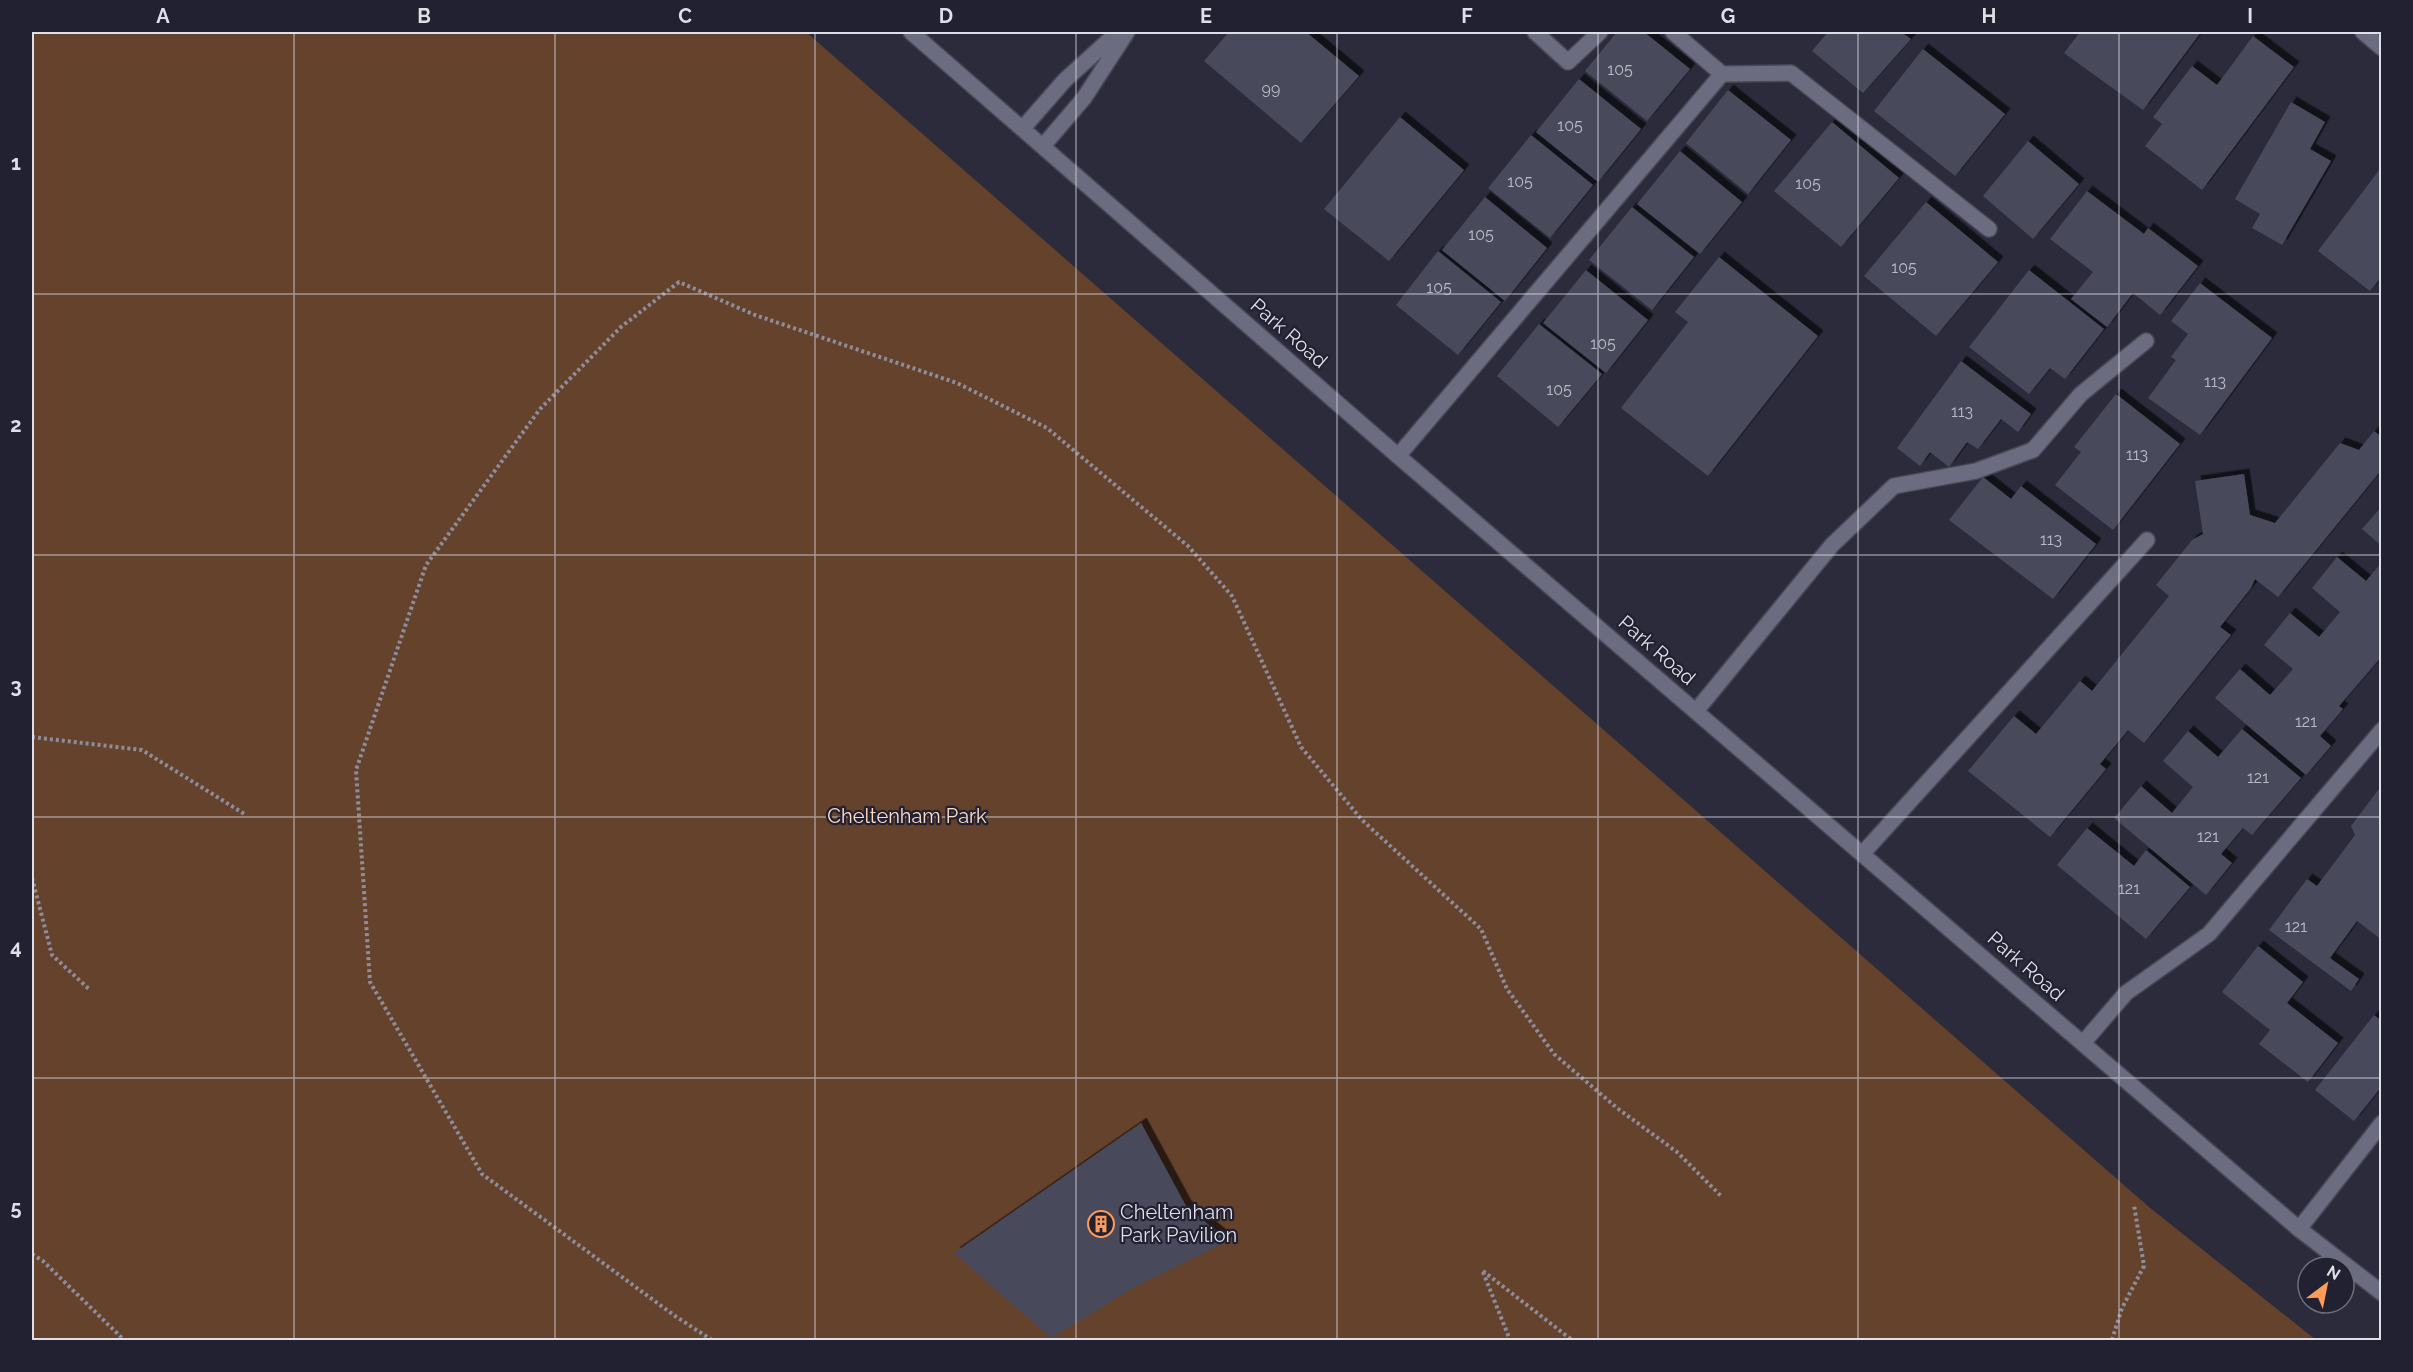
<svg xmlns="http://www.w3.org/2000/svg" width="2413" height="1372" viewBox="0 0 2413 1372" font-family="Raleway,sans-serif">
	<defs>
		<filter id="shadow"><feDropShadow dx="5.5" dy="-5.5" stdDeviation="0" flood-color="#0009"/></filter>
	</defs>
	<rect width="100%" height="100%" fill="#2b2b3c"/>
	<path fill="#65422c" d="M32,32h774l1343,1175 167,133h-2284z"/>
	<path fill="#49495b" filter="url(#shadow)" d="M1229,32h77l53,44 -58,67 -97,-82z
		M1617,32h27l46,37 -43,52 -62,-50z
		M1828,32h73l10,7 -48,54 -51,-42z
		M2080,32h121l-58,78 -79,-57z
		M2253,36l41,31 -92,123 -57,-44 17,-22 -9,-7 39,-51 25,19z
		M1923,49l82,65 -50,62 -81,-65z
		M1579,79l62,50 -43,53 -62,-50z
		M1728,90l63,50 -43,54 -62,-51z
		M2291,102l34,20 -15,27 21,12 -49,84 -30,-17 8,-14 -25,-15z
		M1400,117l64,53 -75,91 -65,-52z
		M1832,122l67,56 -58,69 -67,-56z
		M1531,135l62,50 -43,53 -62,-50z
		M2028,141l51,43 -46,55 -50,-43z
		M1680,151l62,51 -42,52 -63,-50z
		M2380,169l2,2v105l-12,15 -52,-40z
		M2087,191l57,43 4,-6 50,38 -38,49 -27,-22 -26,34 -36,-28 22,-27 -43,-33z
		M1485,197l62,51 -42,53 -63,-51z
		M1926,202l72,60 -62,74 -72,-60z
		M1632,207l62,50 -42,53 -63,-50z
		M1438,251l63,51 -43,53 -62,-50z
		M1719,257l99,79 -110,140 -87,-68 67,-86 -13,-10z
		M1586,270l62,50 -42,53 -63,-50z
		M2029,270l75,59 -39,50 -15,-11 -21,26 -60,-47z
		M2200,283l72,55 -72,97 -52,-37 28,-38 -5,-3 17,-23 -17,-13z
		M1539,324l63,50 -44,53 -61,-51z
		M1961,361l70,53 -13,18 -17,-13 -23,30 -11,-7 -18,25 -19,-15 -10,14 -23,-18z
		M2116,394l64,50 -67,86 -58,-45 26,-33 -7,-5z
		M2374,431l8,6v32l-104,128 -23,-18 -4,9 -31,39 11,8 -87,108 -16,-13 -28,34 6,5 -56,68 -82,-66 46,-55 22,18 44,-53 12,10 77,-95 -13,-11 36,-45 11,-6 -8,-53 49,-7 6,41 25,8 65,-80 19,7z
		M1983,477l28,22 10,-13 75,58 -43,55 -104,-79z
		M2382,506v40l-20,-17z
		M2337,557l29,24 16,-19v94l-43,50 4,3 -23,27 11,10 -25,29 -91,-77 25,-29 30,26 23,-26 -29,-24 26,-32 29,24 21,-25 -28,-24z
		M2242,729l59,49 -49,57 -9,-7 -22,26 11,9 -26,32 -92,-77 27,-32 31,27 21,-26 -30,-26 25,-30 30,26z
		M2382,785v155l-25,-19 -27,37 29,21 -8,12 -82,-61 38,-51 10,7 38,-51 -4,-9z
		M2087,828l47,38 12,-16 44,37 -44,52 -89,-74z
		M2258,946l45,36 -16,21 51,40 -30,39 -49,-38 11,-14 -48,-38z
		M2374,1015l8,6v65l-28,35 -39,-31z
		M1141,1123l45,83 42,35 -95,47 -82,50 -97,-85z"/>
	<g fill="none" stroke-linecap="round" stroke-linejoin="round">
		<defs>
			<path id="service" d="M1535,32l33,30 32,-30
				M1673,32l49,42 69,-1 198,156
				M1398,456l324,-382
				M1696,711l136,-166 62,-59 82,-15 57,-21 48,-56 65,-53
				M1863,853l284,-313
				M2083,1043l43,-50 83,-59 173,-204
				M2299,1229l83,-106"/>
			<path id="minor" d="M2363,32l19,16
				M1023,128l42,-48 53,-48
				M1043,146l41,-48 43,-66"/>
			<path id="tertiary" d="M911,32l487,424 901,773 83,64"/>
		</defs>
		<use href="#service" stroke="#494856" stroke-width="18"/>
		<use href="#minor" stroke="#494856" stroke-width="18"/>
		<use href="#tertiary" stroke="#494856" stroke-width="18"/>
		<path stroke="#8d8d9b" stroke-width="4" stroke-dasharray="3 3" stroke-linecap="butt" d="M32,737l110,13 104,65
			M32,878l20,77 38,35
			M32,1254l11,7 81,79
			M1483,1271l89,69
			M1483,1272l27,68
			M712,1340l-37,-24 -193,-142 -112,-192 -14,-212 70,-205 114,-156 81,-82 58,-45 76,33 202,68 90,45 141,118 44,50 69,151 61,73 119,109 26,60 47,65 63,54 60,44 45,45
			M2112,1340l10,-32 22,-42 -10,-61"/>
		<use href="#service" stroke="#6c6c80" stroke-width="15"/>
		<use href="#minor" stroke="#6c6c80" stroke-width="15"/>
		<use href="#tertiary" stroke="#6c6c80" stroke-width="15"/>
	</g>
	<path fill="none" stroke="#dfdfea" stroke-width="1.5" stroke-opacity="0.55" d="M294,32v1308M555,32v1308M815,32v1308M1076,32v1308M1337,32v1308M1598,32v1308M1858,32v1308M2119,32v1308M32,294h2350M32,555h2350M32,817h2350M32,1078h2350"/>
	<defs>
		<symbol id="building-ring" viewBox="-11 -11 22 22"><circle r="9.5" fill="#212131" stroke="#fe9b59" stroke-width="1.5"/><path d="M-4-6H4V6H1V3H-1V6H-4ZM-2.5-4.3h1.7v1.8h-1.7ZM.8-4.3h1.7v1.8H.8ZM-2.5-1h1.7V.8h-1.7ZM.8-1h1.7V.8H.8Z" fill="#fe9b59"/></symbol>
	</defs>
	<g fill-rule="evenodd">
		<use href="#building-ring" x="1086" y="1209" width="30" height="30"/>
	</g>
	<g text-anchor="middle" stroke-width="4.5" stroke-linejoin="round" paint-order="stroke">
		<g font-size="16" fill="#babac6">
			<text x="1620" y="75">105</text>
			<text x="1271" y="94">99</text>
			<text x="1570" y="131">105</text>
			<text x="1520" y="187">105</text>
			<text x="1808" y="189">105</text>
			<text x="1481" y="240">105</text>
			<text x="1904" y="273">105</text>
			<text x="1439" y="293">105</text>
			<text x="1603" y="349">105</text>
			<text x="2215" y="387">113</text>
			<text x="1559" y="395">105</text>
			<text x="1962" y="417">113</text>
			<text x="2137" y="460">113</text>
			<text x="2051" y="545">113</text>
			<text x="2306" y="727">121</text>
			<text x="2258" y="783">121</text>
			<text x="2208" y="842">121</text>
			<text x="2129" y="894">121</text>
			<text x="2296" y="932">121</text>
		</g>
		<g font-size="20" fill="#dfdfea" stroke="#212131">
			<text transform="translate(1289 333) rotate(41)" y="7">Park Road</text>
			<text transform="translate(1657 650) rotate(41)" y="7">Park Road</text>
			<text transform="translate(2026 966) rotate(41)" y="7">Park Road</text>
		</g>
		<g font-size="20" fill="#ffdac4" stroke="#212131">
			<text x="907" y="823">Cheltenham Park</text>
		</g>
		<g font-size="20" fill="#dfdfea" stroke="#212131" text-anchor="start">
			<text x="1120" y="1219">Cheltenham<tspan x="1120" dy="23">Park Pavilion</tspan></text>
		</g>
	</g>
	<rect width="2413" height="1372" fill="none" stroke="#212131" stroke-width="66"/>
	<g transform="translate(2326 1285) rotate(32)"><circle r="28" fill="#212131" stroke="#6d6d7b" stroke-width="1.5"/>
	<path d="M0-4.5L10 22L0 15L-10 22Z" fill="#fe9b59"/>
	<text y="-9" font-size="16" font-weight="bold" text-anchor="middle" fill="#dfdfea">N</text>
	</g>
	<rect x="33" y="33" width="2347" height="1306" fill="none" stroke="#dfdfea" stroke-width="2"/>
	<g font-size="20" text-anchor="middle" font-weight="bold" fill="#dfdfea">
		<text x="163" y="23">A</text>
		<text x="424" y="23">B</text>
		<text x="685" y="23">C</text>
		<text x="946" y="23">D</text>
		<text x="1206" y="23">E</text>
		<text x="1467" y="23">F</text>
		<text x="1728" y="23">G</text>
		<text x="1989" y="23">H</text>
		<text x="2250" y="23">I</text>
		<text x="16" y="170">1</text>
		<text x="16" y="432">2</text>
		<text x="16" y="693">3</text>
		<text x="16" y="954">4</text>
		<text x="16" y="1215">5</text>
	</g>
</svg>
